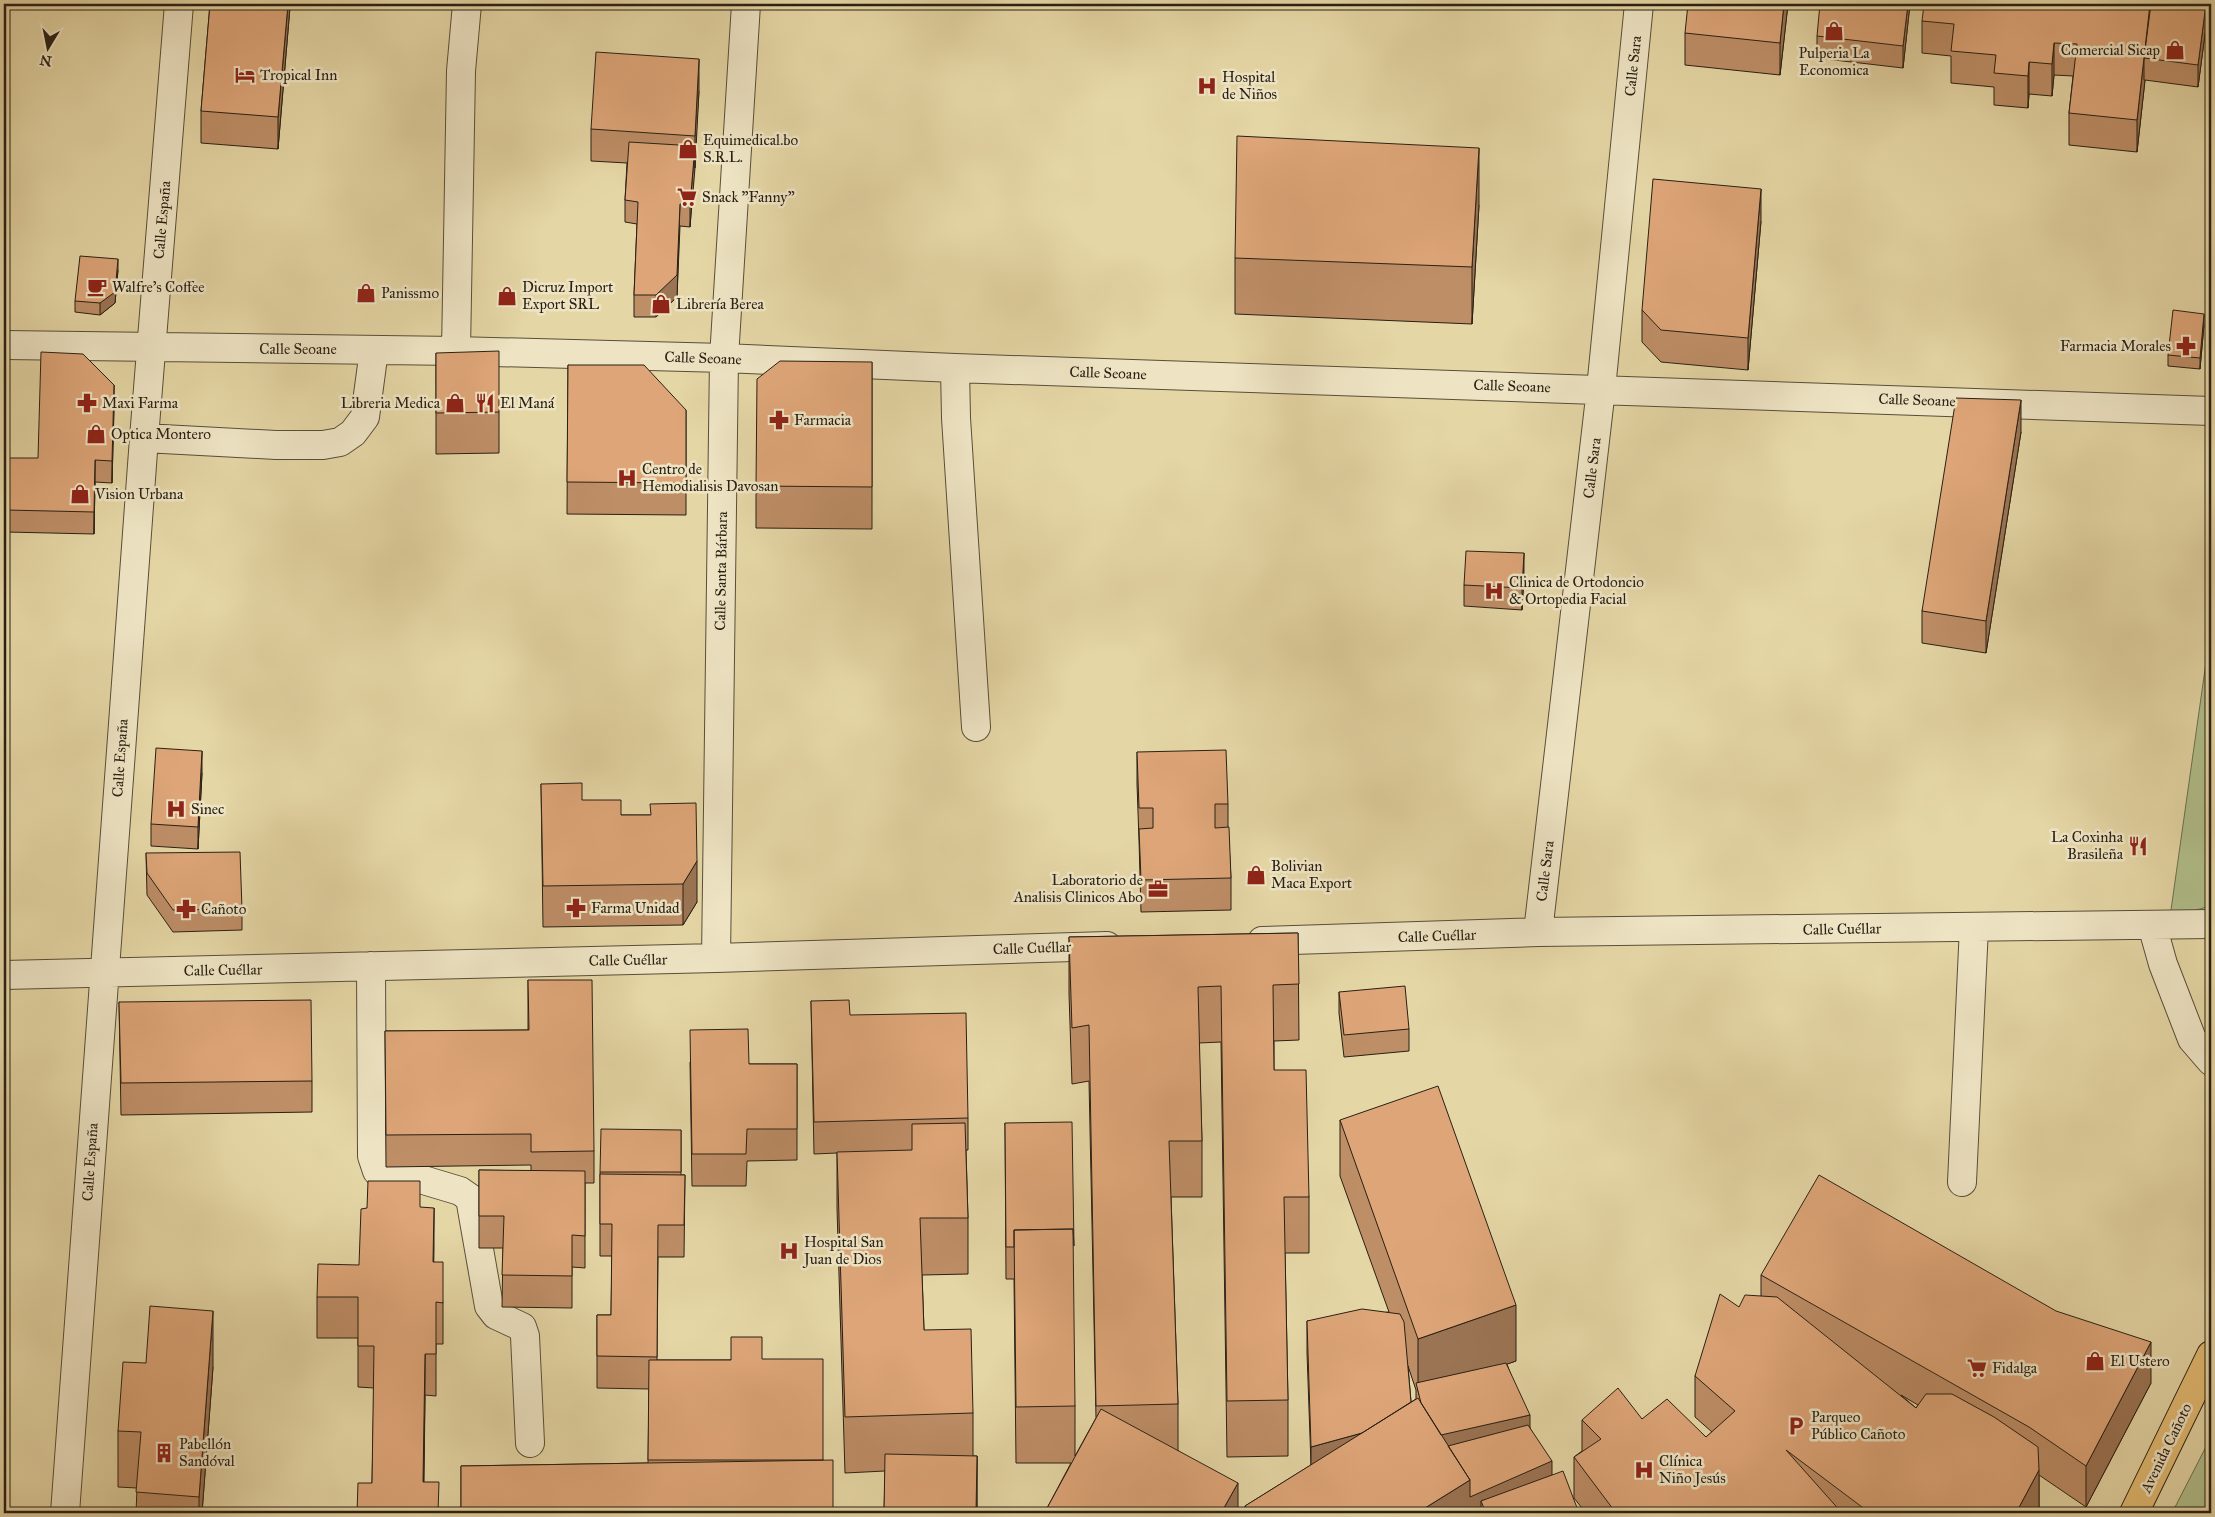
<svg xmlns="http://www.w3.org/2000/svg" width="2215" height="1517" viewBox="0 0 2215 1517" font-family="'IM FELL Great Primer',serif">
	<rect width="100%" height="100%" fill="#e5d6a5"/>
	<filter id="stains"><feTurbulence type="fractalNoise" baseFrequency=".004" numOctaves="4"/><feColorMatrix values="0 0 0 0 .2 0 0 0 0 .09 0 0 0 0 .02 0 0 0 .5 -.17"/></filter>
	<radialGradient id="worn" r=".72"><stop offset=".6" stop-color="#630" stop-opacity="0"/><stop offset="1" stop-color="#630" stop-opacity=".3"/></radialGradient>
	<path fill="#b0be8a" stroke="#6c6f4f" d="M2211,627v279l-41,11z
		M2211,1437v76h-39z"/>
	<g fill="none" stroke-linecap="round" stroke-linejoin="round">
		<defs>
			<path id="minor" d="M4,345l452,6 268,7 231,10 1256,43
				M456,351l5,-280 6,-67
				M955,368l1,50 20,309
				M144,438l132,7h47l17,-3 13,-9 12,-16 9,-67
				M2152,925l11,39 29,75 19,22
				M1538,932l63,-543 38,-385
				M1262,941l276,-9 673,-8
				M716,958l8,-600 22,-354
				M371,966l1,190 5,15 8,7 25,-2 50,15 10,7 19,108 7,9 26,12 3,9 5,107
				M4,975l712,-17 391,-12
				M1962,1182l12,-255
				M65,1513l79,-1075 35,-434"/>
			<path id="major" d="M2134,1513l77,-158"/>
		</defs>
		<use href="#minor" stroke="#584e38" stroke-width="30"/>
		<use href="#major" stroke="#292014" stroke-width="30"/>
		<use href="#minor" stroke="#eee4c4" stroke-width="28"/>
		<use href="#major" stroke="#e2bb72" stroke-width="28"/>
	</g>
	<path fill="#be8e67" stroke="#292014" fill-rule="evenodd" d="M210,4h91v4l-11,-1 -12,142 -77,-6v-32z
		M1788,4l-8,71 -95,-10v-32z
		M1910,4l-7,64 -86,-10v-22z
		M2207,4v15l-9,68 -53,-7 -8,72 -68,-7v-32l4,-37 -19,-1 -2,21 -23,-2 -1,14 -34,-3v-18l-43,-4v-27l-29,-3v-32z
		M699,91l-9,136 -10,-1 -3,71 -21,20h-22v-22l3,-71 -12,-2v-22l2,-37 -36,-2v-32z
		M1479,205l-7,119 -237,-10v-56z
		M1761,221l-13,149 -87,-8 -19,-20v-32z
		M118,270l-3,33 -15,12 -25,-3v-11z
		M2204,325l-4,44 -32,-3v-11z
		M436,353l63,59v41l-63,1z
		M872,362v167l-116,-1v-42z
		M568,365l118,45v105l-119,-1z
		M114,407l-2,76 -17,-1 -1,52 -88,-2v-22l32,-52z
		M2021,432l-35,221 -64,-10v-32z
		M1524,575l-2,35 -58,-4v-21z
		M1137,752l91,52v23l3,51v32l-90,2 -2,-72 -2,-56z
		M202,773l-4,76 -47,-3v-22z
		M541,784l41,16 39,15h29l47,87 -14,23 -140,2z
		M146,853l96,56v21l-69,2 -26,-37z
		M1298,933l1,107 -25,1v29l35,127v56h-24l3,147v56l-61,1 -6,-415 -22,1 3,98v56h-31l7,207v46l60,63h-192v-3l25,-47h-55l-2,-184h-8l-1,-156 70,283v50l21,-38 -7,-337 -17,3 -3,-90v-57z
		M528,980l66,171v32h-9v85l-13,-1v41l-70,-1 1,-59h-24v-78l52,1v-6l-145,2 -1,-136 143,-1z
		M1339,992l70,37v22l-65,6 -5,-44z
		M811,1001l39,14 118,103v32h-2l2,68v56l-46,1 2,55 49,83v43h4v57h-93l1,-42 -40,2 -8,-265v-55l-23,1z
		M119,1002l193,79v31l-191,3z
		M690,1062l59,2h48v96l-50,1 -1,25h-54z
		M1340,1120l176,241 -9,3 23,64 22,47 27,38h-334v-7l66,-41 -4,-112v-32l82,-9 -49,-136zM1408,1366l8,24v9l-5,3z
		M681,1130v45h4l-1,82h-26l-1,103h74l31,-1 61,101 10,53h-372v-47l187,-3 1,-74 -52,-1v-73h14l1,-59h-12v-84z
		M420,1207l23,96v41h-7v52l-11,-1 -1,87 15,31 -67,-30 2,-95 -16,-1v-49h-41v-41l42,-32z
		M1761,1275l390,108 -65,124 -47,-32v36l-1,2h-452l-12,-15v-41l8,-6v-31l60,-1 64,18 6,-5 -17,-15v-41l44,-69 22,-11zM1901,1395l17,10 -2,3z
		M146,1363l67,4 -11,146h-66l1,-25 -19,-1v-56z"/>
	<path fill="#9b7454" stroke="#292014" d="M288,4h2v3l-12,142v-32z
		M1784,4h4l-8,71v-32z
		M1908,4h2l-7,64v-22z
		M2150,4h3l-9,54v22h1l-8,72v-32z
		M2206,4h1v15l-9,68v-22z
		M2054,43v32l-2,21v-32z
		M699,59v32l-4,77v-32z
		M2029,62v32l-1,14v-32z
		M695,146v22l-5,59v-22z
		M1479,148v57l-7,119v-57z
		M1761,189v32l-13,149v-32z
		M680,204l-3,93 -21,20v-22z
		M118,259v11l-3,33 -15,12v-12z
		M2204,314v11l-4,44v-11z
		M114,385v22l-2,76v-22z
		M2021,400v32l-35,221v-32z
		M95,460v22l-1,52v-22z
		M1524,553v22l-2,35v-22z
		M202,751v22l-4,76v-22z
		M697,861v41l-14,23v-41z
		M434,1208v41l-1,54v-41z
		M1516,1305v56l-97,34 -1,-5v-51z
		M213,1311v56l-11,146h-3v-16z
		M2151,1342v41l-65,124v-41z
		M425,1354v41l-2,118v-31z
		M1530,1415v22l-89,20 -13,-20z
		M1380,1428l-69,51v-32z
		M977,1456v57h-1z
		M1552,1461v22l-71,18v12h-64l53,-33z
		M2039,1470v41l-1,2h-22z
		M1238,1483v30h-17z"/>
	<path fill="#dda578" stroke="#292014" d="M210,4h78l-10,113 -77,-6z
		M1688,4h96l-4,39 -95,-10z
		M1820,4h88l-5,42 -86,-10z
		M1924,4h226l-13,116 -68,-7 8,-69 -23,-1 -2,21 -23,-2 -1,14 -34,-3 2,-18 -45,-4 3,-27 -32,-3z
		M2151,4h55l-8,61 -54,-7z
		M596,52l103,7 -4,77 -104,-7z
		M1237,136l242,12 -7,119 -237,-9z
		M629,142l66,4 -5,59 -10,-1 -3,71 -21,20h-22l4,-93 -13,-2z
		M1653,179l108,10 -13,149 -87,-8 -19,-20z
		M80,256l38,3 -3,33 -15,11 -25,-2z
		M2173,310l31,4 -4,44 -32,-3z
		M499,351v61l-63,1v-60z
		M41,352l42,2 31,31 -2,76 -17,-1 -1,52 -88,-2 1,-52h31z
		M780,361l92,1v125l-116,-1 1,-107z
		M568,365h76l42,45v73l-119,-1z
		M1956,398l65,2 -35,221 -64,-10z
		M1466,551l58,2 -2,35 -58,-3z
		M156,748l46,3 -4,76 -47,-3z
		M1226,750l2,54h-13v24l14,-1 2,51 -90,2 -2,-51 14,-1v-20h-14l-2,-56z
		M582,783v17h39v15h30l-1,-11 46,-1 1,58 -14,23 -140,2 -2,-102z
		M240,852l2,57 -69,1 -26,-37 -1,-20z
		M1298,933l1,51 -26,1 1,85h32l3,127h-25l4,203 -61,1 -6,-415 -23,1 4,154h-33l9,263 -82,2 -7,-381 -17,3 -3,-91z
		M528,980h64l2,171 -63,1v-18l-145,1 -1,-104 144,-1z
		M1405,986l4,43 -65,6 -5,-43z
		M311,1000l1,81 -191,2 -2,-81z
		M849,1000l1,15 116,-2 2,105 -154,4 -3,-121z
		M748,1029l1,35h48v65h-50l-1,25h-54l-2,-124z
		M1438,1086l78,219 -98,34 -78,-219z
		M1072,1122l2,124 -1,-17 -59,1v17h-8l-1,-124z
		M965,1123l3,95h-48l4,112 47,-1 2,84 -128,4 -8,-265 75,-2v-26z
		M601,1129l80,1v42h-81z
		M479,1170l106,1v65l-13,-1v41l-70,-1 2,-59h-25z
		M600,1174l85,1 -1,50h-26l-1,132 -60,-1v-41h14l1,-91h-12z
		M1819,1175l237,136 95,31 -65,124 -57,-39 -268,-152z
		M368,1181h52v26l14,1 -1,54h10v41l-7,-1v52h-11l-2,128h16l-1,31h-81l1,-30h14l2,-137h-16v-49h-41l1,-33 41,1 2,-56 6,-1z
		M1073,1229l2,177 -59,1 -2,-177z
		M1720,1294l19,13 6,-12 32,2 139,111 10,-14h26l42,23 44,30 1,23 -23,43h-146l-84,-63 56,63h-226l-42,-56 27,-18 -19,-19 36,-32 24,31 25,-20 39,38 29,-26 -40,-35z
		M150,1306l63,5 -14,186 -63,-5 5,-60 -23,-1 5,-69 23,1z
		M1362,1309l38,5 4,8 7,80 -49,31 -51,14 -4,-126z
		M731,1337h31v22h61v101h-175l1,-100h82z
		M1506,1363l24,52 -89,20 -20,-32 -5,-20z
		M1418,1398l52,82 -53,33h-168l-4,-7z
		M1101,1409l137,74 -17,30h-169l-6,-3z
		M1528,1425l24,36 -82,36v-17l-22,-34z
		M885,1454l92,2 -1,57h-92z
		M833,1460v53h-372v-47z
		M1563,1471l16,42h-93l-5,-12z"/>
	<defs>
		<symbol id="shop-bare" viewBox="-9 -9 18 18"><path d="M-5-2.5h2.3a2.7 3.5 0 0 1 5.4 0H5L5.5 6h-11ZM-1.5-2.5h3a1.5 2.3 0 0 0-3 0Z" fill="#8f2418" stroke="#eee4c4" stroke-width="2.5" paint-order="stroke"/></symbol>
		<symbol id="hotel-bare" viewBox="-9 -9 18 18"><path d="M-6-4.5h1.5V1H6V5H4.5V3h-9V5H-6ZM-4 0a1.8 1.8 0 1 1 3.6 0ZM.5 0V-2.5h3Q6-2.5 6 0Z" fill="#8f2418" stroke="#eee4c4" stroke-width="2.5" paint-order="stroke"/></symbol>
		<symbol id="hospital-bare" viewBox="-9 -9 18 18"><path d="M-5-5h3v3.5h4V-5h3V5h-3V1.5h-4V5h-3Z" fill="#8f2418" stroke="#eee4c4" stroke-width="2.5" paint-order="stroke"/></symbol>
		<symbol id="supermarket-bare" viewBox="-9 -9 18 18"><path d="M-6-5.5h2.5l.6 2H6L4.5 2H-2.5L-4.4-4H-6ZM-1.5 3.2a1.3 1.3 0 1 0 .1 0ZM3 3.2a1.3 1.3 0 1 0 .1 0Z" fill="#8f2418" stroke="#eee4c4" stroke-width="2.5" paint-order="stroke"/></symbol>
		<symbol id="cafe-bare" viewBox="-9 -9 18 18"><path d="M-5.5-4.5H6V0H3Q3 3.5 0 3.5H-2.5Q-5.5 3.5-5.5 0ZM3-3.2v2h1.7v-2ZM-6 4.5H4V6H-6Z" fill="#8f2418" stroke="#eee4c4" stroke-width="2.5" paint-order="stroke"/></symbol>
		<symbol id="pharmacy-bare" viewBox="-9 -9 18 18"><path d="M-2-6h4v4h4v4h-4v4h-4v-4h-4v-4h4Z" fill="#8f2418" stroke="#eee4c4" stroke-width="2.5" paint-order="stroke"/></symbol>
		<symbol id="restaurant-bare" viewBox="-9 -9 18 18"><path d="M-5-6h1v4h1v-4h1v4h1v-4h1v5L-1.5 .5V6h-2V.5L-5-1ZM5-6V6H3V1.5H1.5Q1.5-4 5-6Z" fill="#8f2418" stroke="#eee4c4" stroke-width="2.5" paint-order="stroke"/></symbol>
		<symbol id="office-bare" viewBox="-9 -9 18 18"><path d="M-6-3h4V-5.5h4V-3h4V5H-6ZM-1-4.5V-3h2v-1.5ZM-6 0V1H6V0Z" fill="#8f2418" stroke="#eee4c4" stroke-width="2.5" paint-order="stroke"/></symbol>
		<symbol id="parking-bare" viewBox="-9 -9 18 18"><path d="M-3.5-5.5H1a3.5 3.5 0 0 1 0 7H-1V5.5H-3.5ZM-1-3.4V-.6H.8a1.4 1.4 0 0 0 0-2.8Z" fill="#8f2418" stroke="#eee4c4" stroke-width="2.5" paint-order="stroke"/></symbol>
		<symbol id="building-bare" viewBox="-9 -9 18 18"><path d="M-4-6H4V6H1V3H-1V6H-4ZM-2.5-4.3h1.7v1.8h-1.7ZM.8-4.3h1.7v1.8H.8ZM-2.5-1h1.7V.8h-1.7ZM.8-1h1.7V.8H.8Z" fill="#8f2418" stroke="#eee4c4" stroke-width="2.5" paint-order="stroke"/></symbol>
	</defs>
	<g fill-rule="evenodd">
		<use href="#shop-bare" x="1820" y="17" width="28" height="28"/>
		<use href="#shop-bare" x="2161" y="36" width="28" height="28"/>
		<use href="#hotel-bare" x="231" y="61" width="28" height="28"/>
		<use href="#hospital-bare" x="1193" y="72" width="28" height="28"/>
		<use href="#shop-bare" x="674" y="135" width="28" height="28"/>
		<use href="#supermarket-bare" x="673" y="183" width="28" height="28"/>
		<use href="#cafe-bare" x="83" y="273" width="28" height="28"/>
		<use href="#shop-bare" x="352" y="279" width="28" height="28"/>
		<use href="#shop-bare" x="493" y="282" width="28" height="28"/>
		<use href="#shop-bare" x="647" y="290" width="28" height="28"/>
		<use href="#pharmacy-bare" x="2172" y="332" width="28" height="28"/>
		<use href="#pharmacy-bare" x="73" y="389" width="28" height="28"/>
		<use href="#shop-bare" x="441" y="389" width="28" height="28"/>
		<use href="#restaurant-bare" x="471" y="389" width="28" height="28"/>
		<use href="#pharmacy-bare" x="765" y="406" width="28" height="28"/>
		<use href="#shop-bare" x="82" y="420" width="28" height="28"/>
		<use href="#hospital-bare" x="613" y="464" width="28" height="28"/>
		<use href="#shop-bare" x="66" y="480" width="28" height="28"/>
		<use href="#hospital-bare" x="1480" y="577" width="28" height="28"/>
		<use href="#hospital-bare" x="162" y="795" width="28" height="28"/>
		<use href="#restaurant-bare" x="2124" y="832" width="28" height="28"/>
		<use href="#shop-bare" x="1242" y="861" width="28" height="28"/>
		<use href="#office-bare" x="1144" y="875" width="28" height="28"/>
		<use href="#pharmacy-bare" x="562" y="894" width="28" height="28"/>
		<use href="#pharmacy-bare" x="172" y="895" width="28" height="28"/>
		<use href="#hospital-bare" x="775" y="1237" width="28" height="28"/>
		<use href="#shop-bare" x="2081" y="1347" width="28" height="28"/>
		<use href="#supermarket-bare" x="1963" y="1354" width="28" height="28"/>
		<use href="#parking-bare" x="1782" y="1412" width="28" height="28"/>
		<use href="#building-bare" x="150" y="1439" width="28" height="28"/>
		<use href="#hospital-bare" x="1630" y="1456" width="28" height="28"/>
	</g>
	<g text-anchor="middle" stroke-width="5" stroke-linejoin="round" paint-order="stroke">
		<g font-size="15" fill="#292014" stroke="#eee4c4" text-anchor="start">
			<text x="2160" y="55" text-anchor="end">Comercial Sicap</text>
			<text x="1834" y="58" text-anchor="middle">Pulperia La<tspan x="1834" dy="17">Economica</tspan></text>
			<text x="260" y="80">Tropical Inn</text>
			<text x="1222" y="82">Hospital<tspan x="1222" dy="17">de Niños</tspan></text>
			<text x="703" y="145">Equimedical.bo<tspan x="703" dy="17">S.R.L.</tspan></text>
			<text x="702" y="202">Snack "Fanny"</text>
			<text x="112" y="292">Walfre's Coffee</text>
			<text x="522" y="292">Dicruz Import<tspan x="522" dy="17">Export SRL</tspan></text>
			<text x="381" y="298">Panissmo</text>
			<text x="676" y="309">Librería Berea</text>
			<text x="2171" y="351" text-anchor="end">Farmacia Morales</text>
			<text x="102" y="408">Maxi Farma</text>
			<text x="440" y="408" text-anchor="end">Libreria Medica</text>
			<text x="500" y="408">El Maná</text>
			<text x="794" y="425">Farmacia</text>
			<text x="111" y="439">Optica Montero</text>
			<text x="642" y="474">Centro de<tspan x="642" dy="17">Hemodialisis Davosan</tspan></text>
			<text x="95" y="499">Vision Urbana</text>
			<text x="1509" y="587">Clinica de Ortodoncio<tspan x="1509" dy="17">&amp; Ortopedia Facial</tspan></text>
			<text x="191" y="814">Sinec</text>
			<text x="2123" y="842" text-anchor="end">La Coxinha<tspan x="2123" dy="17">Brasileña</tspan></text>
			<text x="1271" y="871">Bolivian<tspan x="1271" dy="17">Maca Export</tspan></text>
			<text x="1143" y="885" text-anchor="end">Laboratorio de<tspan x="1143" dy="17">Analisis Clinicos Abo</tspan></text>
			<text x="591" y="913">Farma Unidad</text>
			<text x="201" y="914">Cañoto</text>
			<text x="804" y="1247">Hospital San<tspan x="804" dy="17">Juan de Dios</tspan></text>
			<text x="2110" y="1366">El Ustero</text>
			<text x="1992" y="1373">Fidalga</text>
			<text x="1811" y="1422">Parqueo<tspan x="1811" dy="17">Público Cañoto</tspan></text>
			<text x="179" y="1449">Pabellón<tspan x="179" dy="17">Sandóval</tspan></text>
			<text x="1659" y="1466">Clínica<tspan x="1659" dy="17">Niño Jesús</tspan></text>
		</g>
		<g font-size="15" fill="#292014" stroke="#eee4c4">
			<text transform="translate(1633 66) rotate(-84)" y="5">Calle Sara</text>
			<text transform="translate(162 220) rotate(-85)" y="5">Calle España</text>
			<text x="298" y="354">Calle Seoane</text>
			<text transform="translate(703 358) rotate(2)" y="5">Calle Seoane</text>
			<text transform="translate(1108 373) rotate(2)" y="5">Calle Seoane</text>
			<text transform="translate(1512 386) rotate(2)" y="5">Calle Seoane</text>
			<text transform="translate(1917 400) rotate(2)" y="5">Calle Seoane</text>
			<text transform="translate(1592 468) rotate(-83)" y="5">Calle Sara</text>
			<text transform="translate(721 571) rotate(-89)" y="5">Calle Santa Bárbara</text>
			<text transform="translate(120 758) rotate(-86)" y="5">Calle España</text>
			<text transform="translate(1545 871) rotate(-83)" y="5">Calle Sara</text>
			<text transform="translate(1842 929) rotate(-1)" y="5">Calle Cuéllar</text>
			<text transform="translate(1437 936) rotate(-2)" y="5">Calle Cuéllar</text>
			<text transform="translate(1032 948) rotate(-2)" y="5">Calle Cuéllar</text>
			<text transform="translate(628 960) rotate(-1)" y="5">Calle Cuéllar</text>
			<text transform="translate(223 970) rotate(-1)" y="5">Calle Cuéllar</text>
			<text transform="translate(90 1162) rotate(-86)" y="5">Calle España</text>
			<text transform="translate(2166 1448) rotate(-64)" y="5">Avenida Cañoto</text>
		</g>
	</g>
	<rect width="2215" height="1517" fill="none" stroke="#e5d6a5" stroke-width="20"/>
	<rect x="5" y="5" width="2205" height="1507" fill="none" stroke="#292014" stroke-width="2.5"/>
	<rect x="10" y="10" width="2195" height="1497" fill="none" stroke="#292014"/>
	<g transform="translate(48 48) rotate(190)" stroke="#eee4c4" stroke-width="4" paint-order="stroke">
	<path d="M0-4L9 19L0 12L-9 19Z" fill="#292014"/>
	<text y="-8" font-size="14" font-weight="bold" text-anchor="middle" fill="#292014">N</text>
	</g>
	<rect width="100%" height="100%" filter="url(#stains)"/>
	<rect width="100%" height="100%" fill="url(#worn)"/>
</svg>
